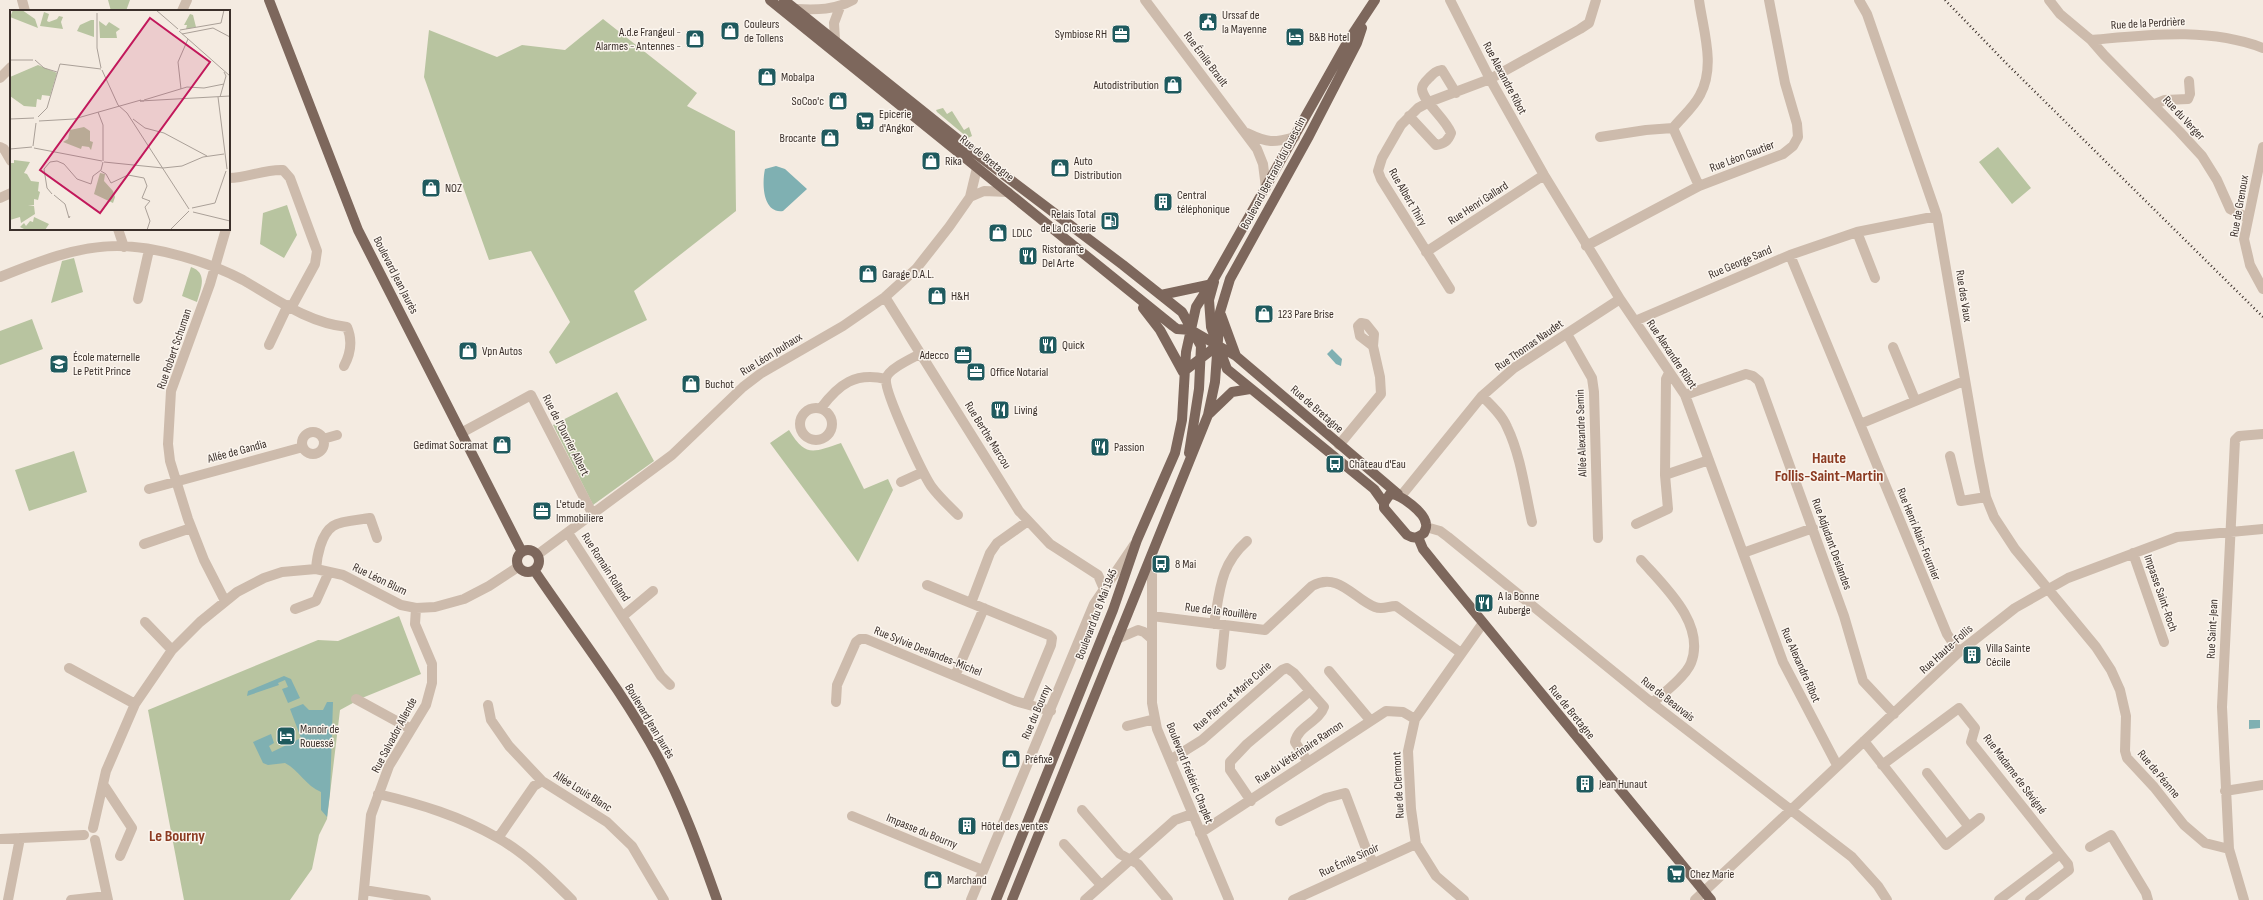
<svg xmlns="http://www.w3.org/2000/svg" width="2263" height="900" viewBox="0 0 2263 900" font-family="'Sofia Sans Condensed',sans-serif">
	<rect width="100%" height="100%" fill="#f4ebe1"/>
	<path fill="#b8c4a0" d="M108,0h22l-4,11h-15z
		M603,19l94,74 -10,13 48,25 1,80 -102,80 13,29 -91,44 -7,-12 21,-30 -39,-71 -42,9 -65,-183 5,-47 68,27 25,-12 43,5z
		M943,108l4,6 5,-3 12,19 5,-3 3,9 -4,2 -31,-26 -1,-2z
		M1998,147l33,41 -19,16 -33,-42z
		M287,205l10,30 -13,23 -24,-14 3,-31z
		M74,258l9,34 -32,11 11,-42z
		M191,267c17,6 10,21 6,35l-15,-6z
		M32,319l11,30 -43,16v-34z
		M617,392l37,69 -61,44 -40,-80z
		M789,430c17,28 24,22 52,13l23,46 24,-10 5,11 -35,72 -88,-119z
		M74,451l13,41 -58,19 -14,-41z
		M399,616l22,58 -59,24 -22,12 -13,109 -8,16 -7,34 -22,31h-106l-36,-190 170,-70 20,1z"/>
	<path fill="#7fb0b2" d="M776,166l9,3 22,20 -24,22c-21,3 -21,-29 -18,-42z
		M1332,349l10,10 -1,7 -5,-2 -9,-10z
		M284,676l7,3 9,19 -12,5 -6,-14 6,-2 -3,-7 -7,3 1,2 -32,11 1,-5z
		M327,702h6l-3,91 -3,24 -6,-7v-18c-15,-6 -22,-22 -36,-29l-17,2 -5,-2 -10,-21 18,-8 3,9 -5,3 3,6 29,-14 -11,-29 13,-5 6,6h14z
		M2249,720h11v8l-11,1z"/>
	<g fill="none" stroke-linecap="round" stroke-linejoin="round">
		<path stroke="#cdbbac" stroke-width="10" d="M22,0l3,11
			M1145,0l112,149 6,15 3,24
			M1450,0l40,79 54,96 76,124 65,96 98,267 54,103
			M1859,0l8,14 70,202 42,245 7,36 8,20 21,32 81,98 15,23 9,20 6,26 -1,35 2,7 27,29 30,38 21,18 24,6
			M2049,0l11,14 31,26 13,15 75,76 23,25 15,24 13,29 18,9
			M796,9c21,1 39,1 57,-9
			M182,11l5,-11
			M835,40l-1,-17 6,-16
			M2091,40c57,-5 117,-13 172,8
			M0,78l11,-11
			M2155,104l10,-4 23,-1 2,-5 -1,-13
			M1409,116l27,29c8,-1 12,-4 15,-12 -5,-14 -28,-31 -29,-44 0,-5 4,-8 7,-11 4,-4 6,-7 13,-8l14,23
			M1673,128c8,-10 21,-21 27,-33 16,-29 3,-65 -1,-95
			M1673,128l26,58
			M1247,133c21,10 26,10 48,4
			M1600,137l46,-7 27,-2
			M0,147l4,2 7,12
			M2263,147l-19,92 6,26 13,24
			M229,178c19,0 35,-9 54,-8l7,8 27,73 -2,13 -24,44
			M970,197l14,-6 24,1
			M0,198l11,-5
			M118,229l6,18
			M1857,232l18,46
			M1586,246l113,-60 84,-32 10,-8 5,-9 -1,-13 -12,-41 -16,-83
			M1426,252l118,-77
			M1790,255l157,379 12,18
			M0,277c37,-15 77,-31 117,-31 39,0 92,16 126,34 33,19 65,43 104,47 6,14 4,26 -3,39
			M1450,289l-69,-110 -3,-8 4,-13 19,-33 17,-17 11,-6 61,-23 90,-50 9,-6 7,-23
			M885,297l134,214 31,33 48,31 6,14
			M138,299l11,-49
			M1635,321l155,-66 67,-23 80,-16
			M1567,334l25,44 2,14 4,146
			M269,345l19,-40
			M1893,347l22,53
			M920,354c-8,4 -33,16 -34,25 -2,13 36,93 45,107 8,11 18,20 27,29
			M1685,395l61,-21 7,2 6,5 85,235 19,65 31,33
			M1482,396c9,9 20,19 25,31 14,29 18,64 25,95
			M800 424a16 16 0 1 1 32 0a16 16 0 1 1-32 0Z
			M821,408c18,-24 34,-36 65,-29
			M1860,424l104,-43
			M302 443a11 11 0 1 1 22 0a11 11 0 1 1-22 0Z
			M461,433l70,-38 62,120
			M323,439l14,-4
			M1339,445l42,-51 -1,-17 -7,-31 1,-12 -8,-10 -5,-1 -3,3 2,10 13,10
			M1950,456l11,45 25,-4
			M1665,475l1,-96 3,-6
			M901,482l22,-10
			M149,489l154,-42
			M1401,496l81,-100 32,-28 106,-69
			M1636,524l32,-15 -3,-34 44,-15
			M1426,527l14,4 8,6 204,166 200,154 26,29 9,14
			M568,533l93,143 9,9
			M144,544l47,-16
			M1743,553l70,-25
			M2133,553l31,89
			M537,555l135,-100 71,-68 17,-13 83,-48 42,-29 31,-28 33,-42 21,-30 7,-29
			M1152,555v148l5,26 72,171
			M1641,560c24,27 65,64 50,103 -5,13 -28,31 -39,40
			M316,569c1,-13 5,-35 17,-43 9,-6 27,-6 37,-8l7,20
			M927,585l122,50 3,3 -1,7 -24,58
			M225,601l-21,-41 -16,-41 -18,-58 -2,-17 3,-53 39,-107 16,-55
			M971,603l19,-50 7,-10 31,-22
			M295,609l21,-8 13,-29
			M623,616l30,-25
			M1152,616l113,14 47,-44c26,-15 42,13 63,21 8,3 13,-1 21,-1l65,47
			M145,622l27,28
			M1214,624c6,-34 6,-59 33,-83
			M1117,639l21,-9 6,2 8,7
			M1221,665l4,-40
			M69,668l66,36
			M1329,671l41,49
			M955,676l29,-68
			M356,699l55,30
			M836,702l1,-17 19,-43 4,-3h6l149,62 36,10
			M488,705l3,15 18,26 33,35 65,41 25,24 32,54
			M1127,726l28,-7
			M1864,741l82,104 34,-27
			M1170,760l32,-20 80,-70 5,-2 7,5 30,34c-5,15 -26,19 -29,35l13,20
			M1882,765l77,-57 16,20 -4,14 89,112 -61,46
			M1927,773l42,54
			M103,784l29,44 -12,28
			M2225,791l38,-6
			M378,794c42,10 82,22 120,44 27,15 52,40 74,62
			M1251,801l-21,-31v-8l17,-18 63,-53
			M1082,810l38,44 18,10 30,36
			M852,816l131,54
			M1280,821l46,-23 19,-5 23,61 6,9
			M93,828l13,-57 29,-67 37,-54 28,-28 37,-30 27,-14 18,-6 34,-3 27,6 58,30 15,3 19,-1 29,-8 25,-13 29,-19
			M1200,833l186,-122 17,1 12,7
			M498,838l36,-52 8,-5
			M0,839l84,-4
			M95,840l13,60
			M1064,844l37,41
			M2090,847l21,-12 35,58 2,7
			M364,890l62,10
			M8,900l12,-62
			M71,900l36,-4
			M363,900l8,-85 18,-49 37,-61 6,-22v-19l-17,-40 1,-16
			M971,900l123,-296 40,-59
			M1085,900l90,-80 17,-6
			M1293,900l123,-56
			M1464,900l-28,-24 -20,-32 -5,-35 -3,-58 7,-32 68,-96
			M1695,900l264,-248 56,-44 53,-30 109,-41 86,-8
			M2030,900l39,-30 -1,-6 -8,-10
			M2244,900l-15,-51 -7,-142 13,-267 4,-4 24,-2"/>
		<path stroke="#7d675c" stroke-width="10" d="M269,0l89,230 164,322
			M770,0l403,326 4,3 14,1 45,26 162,138
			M784,0l191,153 148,112 59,47 19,34 -2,43 -10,64
			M1214,282l-5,18 2,27 16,42 147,120 10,14
			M1161,295l47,-10
			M1143,308l17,22 23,42
			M1221,315l15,41
			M1183,372l35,-27
			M1208,415l24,-23 18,-3
			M1390,494c11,0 35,19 36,30 1,3 -1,6 -2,9 -7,5 -10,6 -17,2l-23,-27v-5z
			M1418,537l5,12 21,26 267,325
			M517 561a11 11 0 1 1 22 0a11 11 0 1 1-22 0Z
			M534,570c42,62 89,122 124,187 24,45 42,95 59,143
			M996,900l117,-290 24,-70 38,-87 7,-33 4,-68 10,-45 19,-30 133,-236 27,-41
			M1012,900l196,-485 7,-33 5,-70 10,-33 79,-143 48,-93 5,-15"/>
		<path stroke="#3b302b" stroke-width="2.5" stroke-dasharray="1 3" stroke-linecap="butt" d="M1945,0l62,64 256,253"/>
	</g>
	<defs>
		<symbol id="civic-square" viewBox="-11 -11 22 22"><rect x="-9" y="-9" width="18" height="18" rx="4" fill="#1f5a5e" stroke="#fbf5ee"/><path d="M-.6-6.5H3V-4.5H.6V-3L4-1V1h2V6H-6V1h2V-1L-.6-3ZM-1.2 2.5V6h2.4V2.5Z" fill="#fff"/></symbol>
		<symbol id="shop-square" viewBox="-11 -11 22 22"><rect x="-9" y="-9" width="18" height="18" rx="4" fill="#1f5a5e" stroke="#fbf5ee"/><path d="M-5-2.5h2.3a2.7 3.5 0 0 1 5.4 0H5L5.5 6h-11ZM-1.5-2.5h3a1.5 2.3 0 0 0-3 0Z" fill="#fff"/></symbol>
		<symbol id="office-square" viewBox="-11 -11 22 22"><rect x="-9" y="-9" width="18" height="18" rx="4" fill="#1f5a5e" stroke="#fbf5ee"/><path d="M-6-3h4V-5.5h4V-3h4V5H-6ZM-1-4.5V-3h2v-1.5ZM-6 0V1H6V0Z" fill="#fff"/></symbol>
		<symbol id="hotel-square" viewBox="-11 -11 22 22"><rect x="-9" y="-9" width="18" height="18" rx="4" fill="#1f5a5e" stroke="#fbf5ee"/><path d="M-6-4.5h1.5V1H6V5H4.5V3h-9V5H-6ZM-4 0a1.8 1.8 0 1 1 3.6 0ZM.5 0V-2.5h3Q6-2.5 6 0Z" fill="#fff"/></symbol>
		<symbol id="supermarket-square" viewBox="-11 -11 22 22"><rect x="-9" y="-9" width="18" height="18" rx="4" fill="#1f5a5e" stroke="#fbf5ee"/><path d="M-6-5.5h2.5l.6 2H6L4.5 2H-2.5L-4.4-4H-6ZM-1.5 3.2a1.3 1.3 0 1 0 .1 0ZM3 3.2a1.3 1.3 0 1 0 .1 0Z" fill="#fff"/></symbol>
		<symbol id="building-square" viewBox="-11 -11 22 22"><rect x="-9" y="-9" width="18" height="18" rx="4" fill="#1f5a5e" stroke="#fbf5ee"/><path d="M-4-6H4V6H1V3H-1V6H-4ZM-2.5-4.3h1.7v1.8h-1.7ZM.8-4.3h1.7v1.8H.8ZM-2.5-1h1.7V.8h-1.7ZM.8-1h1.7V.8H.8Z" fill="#fff"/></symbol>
		<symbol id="fuel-square" viewBox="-11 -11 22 22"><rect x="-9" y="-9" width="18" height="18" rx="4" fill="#1f5a5e" stroke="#fbf5ee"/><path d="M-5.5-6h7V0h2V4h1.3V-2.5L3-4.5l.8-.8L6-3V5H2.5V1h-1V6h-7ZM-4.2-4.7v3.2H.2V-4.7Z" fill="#fff"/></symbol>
		<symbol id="restaurant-square" viewBox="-11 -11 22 22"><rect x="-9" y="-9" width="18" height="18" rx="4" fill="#1f5a5e" stroke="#fbf5ee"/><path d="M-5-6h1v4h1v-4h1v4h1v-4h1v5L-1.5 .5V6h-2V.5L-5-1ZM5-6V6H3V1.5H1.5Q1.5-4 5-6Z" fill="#fff"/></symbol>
		<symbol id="school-square" viewBox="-11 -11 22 22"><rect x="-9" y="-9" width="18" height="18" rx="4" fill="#1f5a5e" stroke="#fbf5ee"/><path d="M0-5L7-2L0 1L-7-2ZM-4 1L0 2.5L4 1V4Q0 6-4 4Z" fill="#fff"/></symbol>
		<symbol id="bus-square" viewBox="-11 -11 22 22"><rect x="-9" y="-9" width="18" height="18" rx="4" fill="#1f5a5e" stroke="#fbf5ee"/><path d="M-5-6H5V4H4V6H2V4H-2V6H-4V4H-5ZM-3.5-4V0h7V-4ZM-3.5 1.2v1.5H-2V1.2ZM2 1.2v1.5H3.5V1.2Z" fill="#fff"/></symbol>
	</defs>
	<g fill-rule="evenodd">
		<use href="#civic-square" x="1197" y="11" width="22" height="22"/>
		<use href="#shop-square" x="719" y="20" width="22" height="22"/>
		<use href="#office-square" x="1110" y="23" width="22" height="22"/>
		<use href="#hotel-square" x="1284" y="26" width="22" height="22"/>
		<use href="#shop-square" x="684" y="28" width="22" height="22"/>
		<use href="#shop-square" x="756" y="66" width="22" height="22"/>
		<use href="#shop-square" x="1162" y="74" width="22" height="22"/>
		<use href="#shop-square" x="827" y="90" width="22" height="22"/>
		<use href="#supermarket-square" x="854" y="110" width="22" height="22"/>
		<use href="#shop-square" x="819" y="127" width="22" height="22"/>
		<use href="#shop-square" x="920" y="150" width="22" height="22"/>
		<use href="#shop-square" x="1049" y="157" width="22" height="22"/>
		<use href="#shop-square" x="420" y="177" width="22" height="22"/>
		<use href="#building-square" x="1152" y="191" width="22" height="22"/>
		<use href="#fuel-square" x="1099" y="210" width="22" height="22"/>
		<use href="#shop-square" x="987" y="222" width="22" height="22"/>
		<use href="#restaurant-square" x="1017" y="245" width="22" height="22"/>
		<use href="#shop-square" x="857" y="263" width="22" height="22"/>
		<use href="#shop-square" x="926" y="285" width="22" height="22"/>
		<use href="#shop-square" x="1253" y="303" width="22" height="22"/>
		<use href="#restaurant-square" x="1037" y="334" width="22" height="22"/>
		<use href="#shop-square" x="457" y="340" width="22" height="22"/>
		<use href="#office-square" x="952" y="344" width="22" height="22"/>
		<use href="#school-square" x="48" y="353" width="22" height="22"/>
		<use href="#office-square" x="965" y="361" width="22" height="22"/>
		<use href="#shop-square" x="680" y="373" width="22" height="22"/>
		<use href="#restaurant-square" x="989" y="399" width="22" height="22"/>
		<use href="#shop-square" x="491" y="434" width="22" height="22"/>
		<use href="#restaurant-square" x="1089" y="436" width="22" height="22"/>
		<use href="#bus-square" x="1324" y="453" width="22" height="22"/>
		<use href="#office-square" x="531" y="500" width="22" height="22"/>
		<use href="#bus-square" x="1150" y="553" width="22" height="22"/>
		<use href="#restaurant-square" x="1473" y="592" width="22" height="22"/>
		<use href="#building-square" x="1961" y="644" width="22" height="22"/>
		<use href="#hotel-square" x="275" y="725" width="22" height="22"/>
		<use href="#shop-square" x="1000" y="748" width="22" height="22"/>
		<use href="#building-square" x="1574" y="773" width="22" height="22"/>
		<use href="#building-square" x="956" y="815" width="22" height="22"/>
		<use href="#supermarket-square" x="1665" y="863" width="22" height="22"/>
		<use href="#shop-square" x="922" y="869" width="22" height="22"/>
	</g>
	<g text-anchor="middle" stroke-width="3" stroke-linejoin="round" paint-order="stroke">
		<g font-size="12" fill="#3b302b" stroke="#fbf5ee" text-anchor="start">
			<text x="1222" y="19">Urssaf de<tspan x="1222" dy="14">la Mayenne</tspan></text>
			<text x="744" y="28">Couleurs<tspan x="744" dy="14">de Tollens</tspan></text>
			<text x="681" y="36" text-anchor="end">A.d.e Frangeul -<tspan x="681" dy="14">Alarmes - Antennes -</tspan></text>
			<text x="1107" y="38" text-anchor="end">Symbiose RH</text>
			<text x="1309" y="41">B&amp;B Hotel</text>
			<text x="781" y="81">Mobalpa</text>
			<text x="1159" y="89" text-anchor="end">Autodistribution</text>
			<text x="824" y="105" text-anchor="end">SoCoo'c</text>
			<text x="879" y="118">Epicerie<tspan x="879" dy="14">d'Angkor</tspan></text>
			<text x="816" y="142" text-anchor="end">Brocante</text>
			<text x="945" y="165">Rika</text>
			<text x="1074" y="165">Auto<tspan x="1074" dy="14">Distribution</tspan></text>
			<text x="445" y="192">NOZ</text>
			<text x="1177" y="199">Central<tspan x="1177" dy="14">téléphonique</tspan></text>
			<text x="1096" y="218" text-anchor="end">Relais Total<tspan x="1096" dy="14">de La Closerie</tspan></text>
			<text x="1012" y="237">LDLC</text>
			<text x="1042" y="253">Ristorante<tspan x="1042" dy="14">Del Arte</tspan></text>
			<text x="882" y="278">Garage D.A.L.</text>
			<text x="951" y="300">H&amp;H</text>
			<text x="1278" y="318">123 Pare Brise</text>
			<text x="1062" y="349">Quick</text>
			<text x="482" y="355">Vpn Autos</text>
			<text x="949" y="359" text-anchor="end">Adecco</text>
			<text x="73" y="361">École maternelle<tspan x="73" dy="14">Le Petit Prince</tspan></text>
			<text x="990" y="376">Office Notarial</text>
			<text x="705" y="388">Buchot</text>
			<text x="1014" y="414">Living</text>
			<text x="488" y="449" text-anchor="end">Gedimat Socramat</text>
			<text x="1114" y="451">Passion</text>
			<text x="1349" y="468">Château d'Eau</text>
			<text x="556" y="508">L'etude<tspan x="556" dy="14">Immobiliere</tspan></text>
			<text x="1175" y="568">8 Mai</text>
			<text x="1498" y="600">A la Bonne<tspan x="1498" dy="14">Auberge</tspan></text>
			<text x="1986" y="652">Villa Sainte<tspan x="1986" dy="14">Cécile</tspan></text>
			<text x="300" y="733">Manoir de<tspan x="300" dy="14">Rouessé</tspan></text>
			<text x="1025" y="763">Préfixe</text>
			<text x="1599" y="788">Jean Hunaut</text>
			<text x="981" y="830">Hôtel des ventes</text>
			<text x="1690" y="878">Chez Marie</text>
			<text x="947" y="884">Marchand</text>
		</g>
		<g font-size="12" fill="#3b302b" stroke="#fbf5ee">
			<text transform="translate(2148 23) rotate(-3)" y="4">Rue de la Perdrière</text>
			<text transform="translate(1206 59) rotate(53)" y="4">Rue Émile Brault</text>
			<text transform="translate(1505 78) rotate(62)" y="4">Rue Alexandre Ribot</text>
			<text transform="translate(2184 118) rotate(47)" y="4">Rue du Verger</text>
			<text transform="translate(1742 156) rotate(-21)" y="4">Rue Léon Gautier</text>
			<text transform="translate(987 158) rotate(39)" y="4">Rue de Bretagne</text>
			<text transform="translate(1273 173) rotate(-62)" y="4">Boulevard Bertrand du Guesclin</text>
			<text transform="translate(1408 197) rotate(60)" y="4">Rue Albert Thiry</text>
			<text transform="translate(1478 203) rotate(-33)" y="4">Rue Henri Gallard</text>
			<text transform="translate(2239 206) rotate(-80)" y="4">Rue de Grenoux</text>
			<text transform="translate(1740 262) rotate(-23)" y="4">Rue George Sand</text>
			<text transform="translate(396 275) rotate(63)" y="4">Boulevard Jean Jaurès</text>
			<text transform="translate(1964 296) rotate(81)" y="4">Rue des Vaux</text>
			<text transform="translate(1529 345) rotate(-35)" y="4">Rue Thomas Naudet</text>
			<text transform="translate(174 349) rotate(-71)" y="4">Rue Robert Schuman</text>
			<text transform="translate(771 354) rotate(-32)" y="4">Rue Léon Jouhaux</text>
			<text transform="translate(1672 354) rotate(56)" y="4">Rue Alexandre Ribot</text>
			<text transform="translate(1317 409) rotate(41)" y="4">Rue de Bretagne</text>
			<text transform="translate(1581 433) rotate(-92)" y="4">Allée Alexandre Semin</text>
			<text transform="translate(566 435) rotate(63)" y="4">Rue de l'Ouvrier Albert</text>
			<text transform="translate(988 435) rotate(58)" y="4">Rue Berthe Marcou</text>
			<text transform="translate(237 451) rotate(-15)" y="4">Allée de Gandia</text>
			<text transform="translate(1919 534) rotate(68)" y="4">Rue Henri Alain-Fournier</text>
			<text transform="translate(1832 544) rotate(70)" y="4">Rue Adjudant Deslandes</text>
			<text transform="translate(606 567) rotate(57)" y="4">Rue Romain Rolland</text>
			<text transform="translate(380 579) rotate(26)" y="4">Rue Léon Blum</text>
			<text transform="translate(2161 593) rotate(71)" y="4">Impasse Saint-Roch</text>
			<text transform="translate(1221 611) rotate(7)" y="4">Rue de la Rouillère</text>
			<text transform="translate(1096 614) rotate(-69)" y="4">Boulevard du 8 Mai 1945</text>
			<text transform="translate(2212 629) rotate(-87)" y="4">Rue Saint-Jean</text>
			<text transform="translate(1946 649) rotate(-42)" y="4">Rue Haute-Follis</text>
			<text transform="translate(928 651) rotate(22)" y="4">Rue Sylvie Deslandes-Michel</text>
			<text transform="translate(1801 665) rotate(66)" y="4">Rue Alexandre Ribot</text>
			<text transform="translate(1232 696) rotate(-41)" y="4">Rue Pierre et Marie Curie</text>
			<text transform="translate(1668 699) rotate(38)" y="4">Rue de Beauvais</text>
			<text transform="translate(1036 712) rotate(-67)" y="4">Rue du Bourny</text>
			<text transform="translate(1572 712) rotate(51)" y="4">Rue de Bretagne</text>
			<text transform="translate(650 721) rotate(59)" y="4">Boulevard Jean Jaurès</text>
			<text transform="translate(394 735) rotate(-62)" y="4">Rue Salvador Allende</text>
			<text transform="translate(1299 752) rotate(-34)" y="4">Rue du Vétérinaire Ramon</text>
			<text transform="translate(1190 773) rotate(68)" y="4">Boulevard Frédéric Chaplet</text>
			<text transform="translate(2015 774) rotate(53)" y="4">Rue Madame de Sévigné</text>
			<text transform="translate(2159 774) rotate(50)" y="4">Rue de Péanne</text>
			<text transform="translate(1398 785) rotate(-93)" y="4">Rue de Clermont</text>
			<text transform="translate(583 791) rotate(32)" y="4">Allée Louis Blanc</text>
			<text transform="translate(922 831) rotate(22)" y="4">Impasse du Bourny</text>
			<text transform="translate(1349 860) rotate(-25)" y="4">Rue Émile Sinoir</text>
		</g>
		<g font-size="16" font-weight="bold" fill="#8c3b22" stroke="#fbf5ee">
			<text x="1829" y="463">Haute<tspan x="1829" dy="18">Follis-Saint-Martin</tspan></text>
			<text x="177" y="841">Le Bourny</text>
		</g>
	</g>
	<g transform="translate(10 10)">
		<rect width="220" height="220" fill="#f4ebe1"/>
		<path d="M3,0h9l13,9 3,9 -28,-11zM34,2l5,2 -2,7 2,1 8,-3 2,-3 4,1 -2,5 2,7 -23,-3zM180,4l3,1 3,12 -10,2 1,-4h-3zM81,10h3v17l-17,-6 3,-6zM89,11l7,5 3,-4 11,7 -4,3 1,6h-17zM28,55l19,8 -7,23 -8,-1 -1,5 -4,-1 -1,8 -12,-1 -14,-10v-19zM74,117l6,4v10l3,1 -2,8 -2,-3 -7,-1 -1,3 -18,-7 5,-3 2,-9zM4,150l16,2 -6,11 3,1 4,7 8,1 -1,9 2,1 -2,8 -4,-1v6l-6,1h6l1,8 -14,9 -1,-6 -10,3v-57h4zM90,163l5,1 -1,7 9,10 2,6 -2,6 -19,-9zM24,207l15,7 -4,6h-19l-6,-3 4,-4 2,3 4,-5 3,1z" fill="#b8c4a0"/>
		<path fill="none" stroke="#aaa098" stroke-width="1" d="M146,0l22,19M87,3v35l4,20M170,20l41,-7 3,-13M169,21l51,45M172,24l31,-6 17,9M0,50h23M25,50l9,8 13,4M92,60l16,35 9,8 62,96M171,79l-3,-27 10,-23M208,87l9,72M210,87l6,-21 -2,-4M134,90l43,-13 17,1 20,-4M134,91h-4l90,-5M88,102l5,13v36M28,107l9,-9 13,-44 41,5M0,109l24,-1M123,109l12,9 19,5 43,23M29,111l35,-2 67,-19M23,136l3,-23M24,138l68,13M0,139l22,-2M94,152l59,6M153,158l19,-2 21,-9 21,-3M91,161l5,3 5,9 17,-8 16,3 3,8 -5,12 8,3 -5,6 5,14 -3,9M42,184l-5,-6 -3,-19 6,-7 7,-1 7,3 13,15 14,5 2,-8 8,-6 2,-8M44,185l11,9 4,14 1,-2M182,198l23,-5 11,-32M183,202l37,9M160,220l19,-19"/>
		<path fill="#c2185b" fill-opacity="0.15" stroke="#c2185b" stroke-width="2" d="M140,8l60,44 -110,151 -60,-43z"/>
		<rect width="220" height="220" fill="none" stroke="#3b302b" stroke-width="2"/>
	</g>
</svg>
